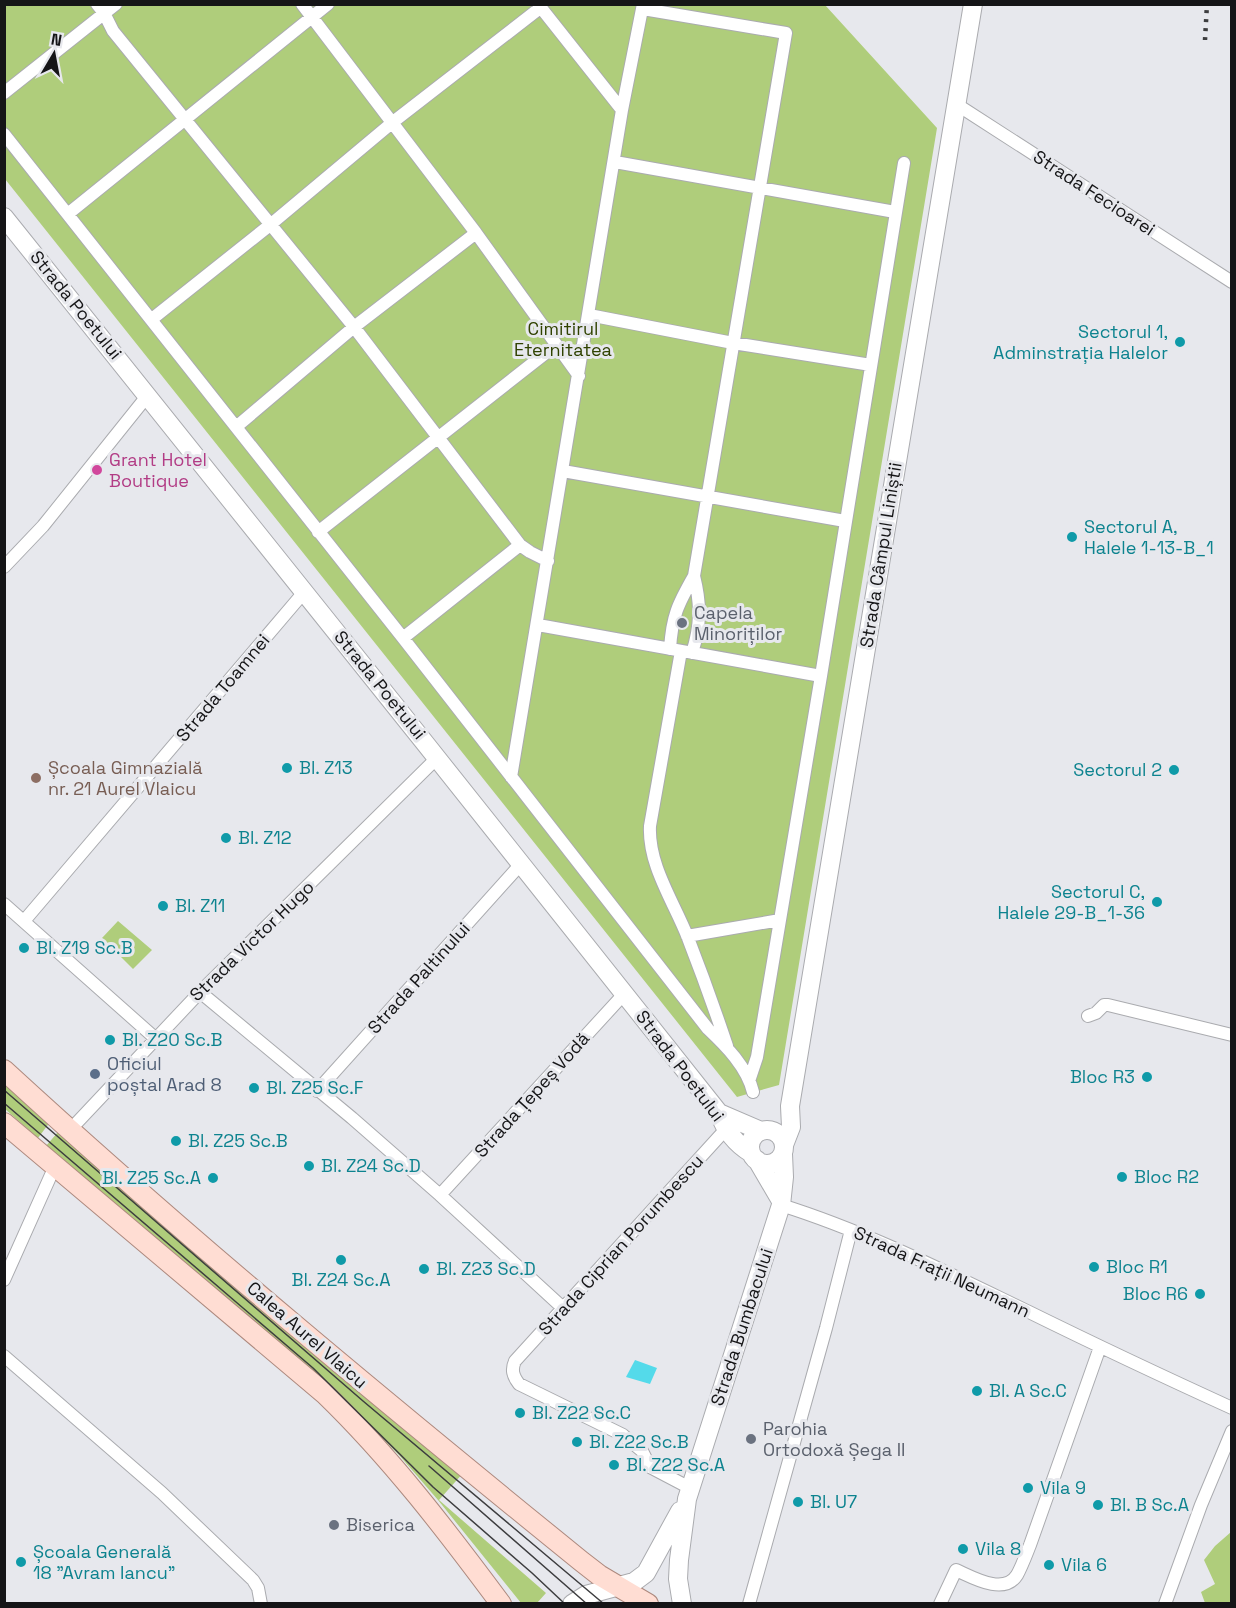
<svg xmlns="http://www.w3.org/2000/svg" width="1236" height="1608" viewBox="0 0 1236 1608" font-family="'Space Grotesk',sans-serif">
	<rect width="100%" height="100%" fill="#e7e8ed"/>
	<path fill="#afcd7b" d="M5,5h820l112,123 -158,957 -42,12 -732,-918z
		M118,921l34,29 -19,19 -31,-31z
		M4,1082l46,40 -12,16 -33,-29z
		M58,1132l406,340 -25,28 107,93 -9,10h-16l-83,-103 -39,-45 -39,-39 -45,-43 -269,-227z
		M1231,1532v71h-26l-4,-11 14,-8 -11,-24 11,-14z"/>
	<path fill="#54daea" d="M635,1360l22,8 -7,16 -24,-7z"/>
	<g fill="none" stroke-linecap="round" stroke-linejoin="round">
		<defs>
			<path id="street" d="M97,4l7,9 9,18 241,296 166,218 10,7 18,9
				M302,4l174,229 103,143
				M538,4l84,106
				M643,9l143,24 -92,543c-16,28 -22,40 -24,73
				M4,93l112,-89
				M956,104l276,178
				M4,134l399,504 305,391c18,17 39,38 45,63
				M615,162l280,50
				M69,213l259,-209
				M589,315l144,28 138,22
				M152,319l118,-94 123,-103 147,-114
				M236,427l118,-100 122,-94
				M563,471l282,50
				M318,532l238,-187
				M4,567l39,-41 105,-131
				M538,625l283,51
				M403,638l117,-93
				M681,651l-31,175c-2,39 24,76 38,112 14,36 27,72 39,108
				M692,653c9,-28 9,-49 2,-77
				M511,777l111,-667 21,-106
				M4,904l151,134
				M24,921l281,-330
				M687,936l93,-16
				M200,992l152,126 88,77 123,113
				M1088,1016l8,-3 8,-8h4l124,30
				M750,1078l7,-21 64,-381 83,-513
				M317,1091l203,-226
				M70,1130l130,-138 238,-235
				M440,1195l184,-201
				M781,1205c86,27 167,68 248,107 67,33 135,65 203,96
				M4,1280l51,-114
				M4,1356l158,137 91,87 5,8 3,16
				M690,1488l-40,-21 -8,-16 -19,-16 -104,-51c-6,-8 -8,-14 -4,-23l211,-232
				M749,1604l77,-276 25,-98
				M940,1604l16,-34c16,7 48,26 61,5 5,-9 9,-20 13,-30l70,-198
				M1165,1604l36,-99 31,-74"/>
			<path id="secondary" d="M4,217c239,299 478,596 715,896 6,17 17,31 32,40
				M719,1113l42,18
				M750 1147a17 17 0 1 1 34 0a17 17 0 1 1-34 0Z
				M784,1145l7,-18 -1,-21 183,-1102
				M757,1160l24,41
				M572,1604l14,-9 48,-13 12,-9 34,-62
				M682,1604l-4,-25 1,-19 8,-61 94,-294 3,-28 -1,-23"/>
			<path id="primary" d="M4,1070c186,171 381,332 577,491l18,14 49,29
				M4,1123l321,271c66,64 121,136 176,210"/>
		</defs>
		<use href="#street" stroke="#aaabaf" stroke-width="14"/>
		<use href="#secondary" stroke="#aaabaf" stroke-width="20"/>
		<use href="#primary" stroke="#ad897e" stroke-width="22"/>
		<use href="#street" stroke="#fff" stroke-width="12"/>
		<use href="#secondary" stroke="#fff" stroke-width="18"/>
		<use href="#primary" stroke="#ffddd3" stroke-width="20"/>
		<path stroke="#3d3d3f" stroke-width="1.5" d="M4,1090l359,311 241,203
			M4,1103l309,265 120,119 99,86 33,31
			M429,1466l158,138"/>
		<path stroke="#3d3d3f" stroke-width="4.5" stroke-dasharray="3 6" stroke-linecap="butt" d="M1205,40l2,-36"/>
	</g>
	<g fill="#0f9aa8" stroke="#e7e8ed" stroke-width="2">
		<circle cx="1180" cy="342" r="6"/>
		<circle cx="1072" cy="537" r="6"/>
		<circle cx="287" cy="768" r="6"/>
		<circle cx="1174" cy="770" r="6"/>
		<circle cx="226" cy="838" r="6"/>
		<circle cx="1157" cy="902" r="6"/>
		<circle cx="163" cy="906" r="6"/>
		<circle cx="24" cy="948" r="6"/>
		<circle cx="110" cy="1040" r="6"/>
		<circle cx="1147" cy="1077" r="6"/>
		<circle cx="254" cy="1088" r="6"/>
		<circle cx="176" cy="1141" r="6"/>
		<circle cx="309" cy="1166" r="6"/>
		<circle cx="1122" cy="1177" r="6"/>
		<circle cx="213" cy="1178" r="6"/>
		<circle cx="341" cy="1260" r="6"/>
		<circle cx="1094" cy="1267" r="6"/>
		<circle cx="424" cy="1269" r="6"/>
		<circle cx="1200" cy="1294" r="6"/>
		<circle cx="977" cy="1391" r="6"/>
		<circle cx="520" cy="1413" r="6"/>
		<circle cx="577" cy="1442" r="6"/>
		<circle cx="614" cy="1465" r="6"/>
		<circle cx="1028" cy="1488" r="6"/>
		<circle cx="798" cy="1502" r="6"/>
		<circle cx="1098" cy="1505" r="6"/>
		<circle cx="963" cy="1549" r="6"/>
		<circle cx="21" cy="1562" r="6"/>
		<circle cx="1049" cy="1565" r="6"/>
	</g>
	<circle fill="#d1479c" stroke="#e7e8ed" stroke-width="2" cx="97" cy="470" r="6"/>
	<g fill="#6b7280" stroke="#e7e8ed" stroke-width="2">
		<circle cx="682" cy="623" r="6"/>
		<circle cx="751" cy="1439" r="6"/>
		<circle cx="334" cy="1525" r="6"/>
	</g>
	<circle fill="#8d6e63" stroke="#e7e8ed" stroke-width="2" cx="36" cy="778" r="6"/>
	<circle fill="#5c6f8a" stroke="#e7e8ed" stroke-width="2" cx="95" cy="1074" r="6"/>
	<g text-anchor="middle" stroke-width="6" stroke-linejoin="round" paint-order="stroke">
		<g font-size="18" fill="#151517" stroke="#e7e8ed">
			<text transform="translate(1094 193) rotate(33)" y="6">Strada Fecioarei</text>
			<text transform="translate(76 305) rotate(51)" y="6">Strada Poetului</text>
			<text transform="translate(881 555) rotate(-81)" y="6">Strada Câmpul Liniștii</text>
			<text transform="translate(380 685) rotate(51)" y="6">Strada Poetului</text>
			<text transform="translate(223 688) rotate(-50)" y="6">Strada Toamnei</text>
			<text transform="translate(252 941) rotate(-44)" y="6">Strada Victor Hugo</text>
			<text transform="translate(419 978) rotate(-48)" y="6">Strada Paltinului</text>
			<text transform="translate(680 1066) rotate(53)" y="6">Strada Poetului</text>
			<text transform="translate(532 1095) rotate(-48)" y="6">Strada Țepeș Vodă</text>
			<text transform="translate(621 1245) rotate(-48)" y="6">Strada Ciprian Porumbescu</text>
			<text transform="translate(942 1272) rotate(25)" y="6">Strada Frații Neumann</text>
			<text transform="translate(742 1327) rotate(-72)" y="6">Strada Bumbacului</text>
			<text transform="translate(307 1335) rotate(41)" y="6">Calea Aurel Vlaicu</text>
		</g>
		<g font-size="18" fill="#304200" stroke="#e7e8ed">
			<text x="563" y="335">Cimitirul<tspan x="563" dy="21">Eternitatea</tspan></text>
		</g>
		<g font-size="18" fill="#0d838f" stroke="#e7e8ed" text-anchor="start">
			<text x="1168" y="338" text-anchor="end">Sectorul 1,<tspan x="1168" dy="21">Adminstrația Halelor</tspan></text>
			<text x="1084" y="533">Sectorul A,<tspan x="1084" dy="21">Halele 1-13-B_1</tspan></text>
			<text x="299" y="774">Bl. Z13</text>
			<text x="1162" y="776" text-anchor="end">Sectorul 2</text>
			<text x="238" y="844">Bl. Z12</text>
			<text x="1145" y="898" text-anchor="end">Sectorul C,<tspan x="1145" dy="21">Halele 29-B_1-36</tspan></text>
			<text x="175" y="912">Bl. Z11</text>
			<text x="36" y="954">Bl. Z19 Sc.B</text>
			<text x="122" y="1046">Bl. Z20 Sc.B</text>
			<text x="1135" y="1083" text-anchor="end">Bloc R3</text>
			<text x="266" y="1094">Bl. Z25 Sc.F</text>
			<text x="188" y="1147">Bl. Z25 Sc.B</text>
			<text x="321" y="1172">Bl. Z24 Sc.D</text>
			<text x="1134" y="1183">Bloc R2</text>
			<text x="201" y="1184" text-anchor="end">Bl. Z25 Sc.A</text>
			<text x="1106" y="1273">Bloc R1</text>
			<text x="436" y="1275">Bl. Z23 Sc.D</text>
			<text x="341" y="1286" text-anchor="middle">Bl. Z24 Sc.A</text>
			<text x="1188" y="1300" text-anchor="end">Bloc R6</text>
			<text x="989" y="1397">Bl. A Sc.C</text>
			<text x="532" y="1419">Bl. Z22 Sc.C</text>
			<text x="589" y="1448">Bl. Z22 Sc.B</text>
			<text x="626" y="1471">Bl. Z22 Sc.A</text>
			<text x="1040" y="1494">Vila 9</text>
			<text x="810" y="1508">Bl. U7</text>
			<text x="1110" y="1511">Bl. B Sc.A</text>
			<text x="975" y="1555">Vila 8</text>
			<text x="33" y="1558">Școala Generală<tspan x="33" dy="21">18 ”Avram Iancu”</tspan></text>
			<text x="1061" y="1571">Vila 6</text>
		</g>
		<g font-size="18" fill="#b23c85" stroke="#e7e8ed" text-anchor="start">
			<text x="109" y="466">Grant Hotel<tspan x="109" dy="21">Boutique</tspan></text>
		</g>
		<g font-size="18" fill="#5b616d" stroke="#e7e8ed" text-anchor="start">
			<text x="694" y="619">Capela<tspan x="694" dy="21">Minoriților</tspan></text>
			<text x="763" y="1435">Parohia<tspan x="763" dy="21">Ortodoxă Șega II</tspan></text>
			<text x="346" y="1531">Biserica</text>
		</g>
		<g font-size="18" fill="#785e54" stroke="#e7e8ed" text-anchor="start">
			<text x="48" y="774">Școala Gimnazială<tspan x="48" dy="21">nr. 21 Aurel Vlaicu</tspan></text>
		</g>
		<g font-size="18" fill="#4e5e75" stroke="#e7e8ed" text-anchor="start">
			<text x="107" y="1070">Oficiul<tspan x="107" dy="21">poștal Arad 8</tspan></text>
		</g>
	</g>
	<rect width="1236" height="1608" fill="none" stroke="#151517" stroke-width="12"/>
	<g transform="translate(54 54) rotate(10)" stroke="#e7e8ed" stroke-width="4.5" paint-order="stroke">
	<path d="M0-4.5L10 22L0 15L-10 22Z" fill="#151517"/>
	<text y="-9" font-size="16" font-weight="bold" text-anchor="middle" fill="#151517">N</text>
	</g>
</svg>
